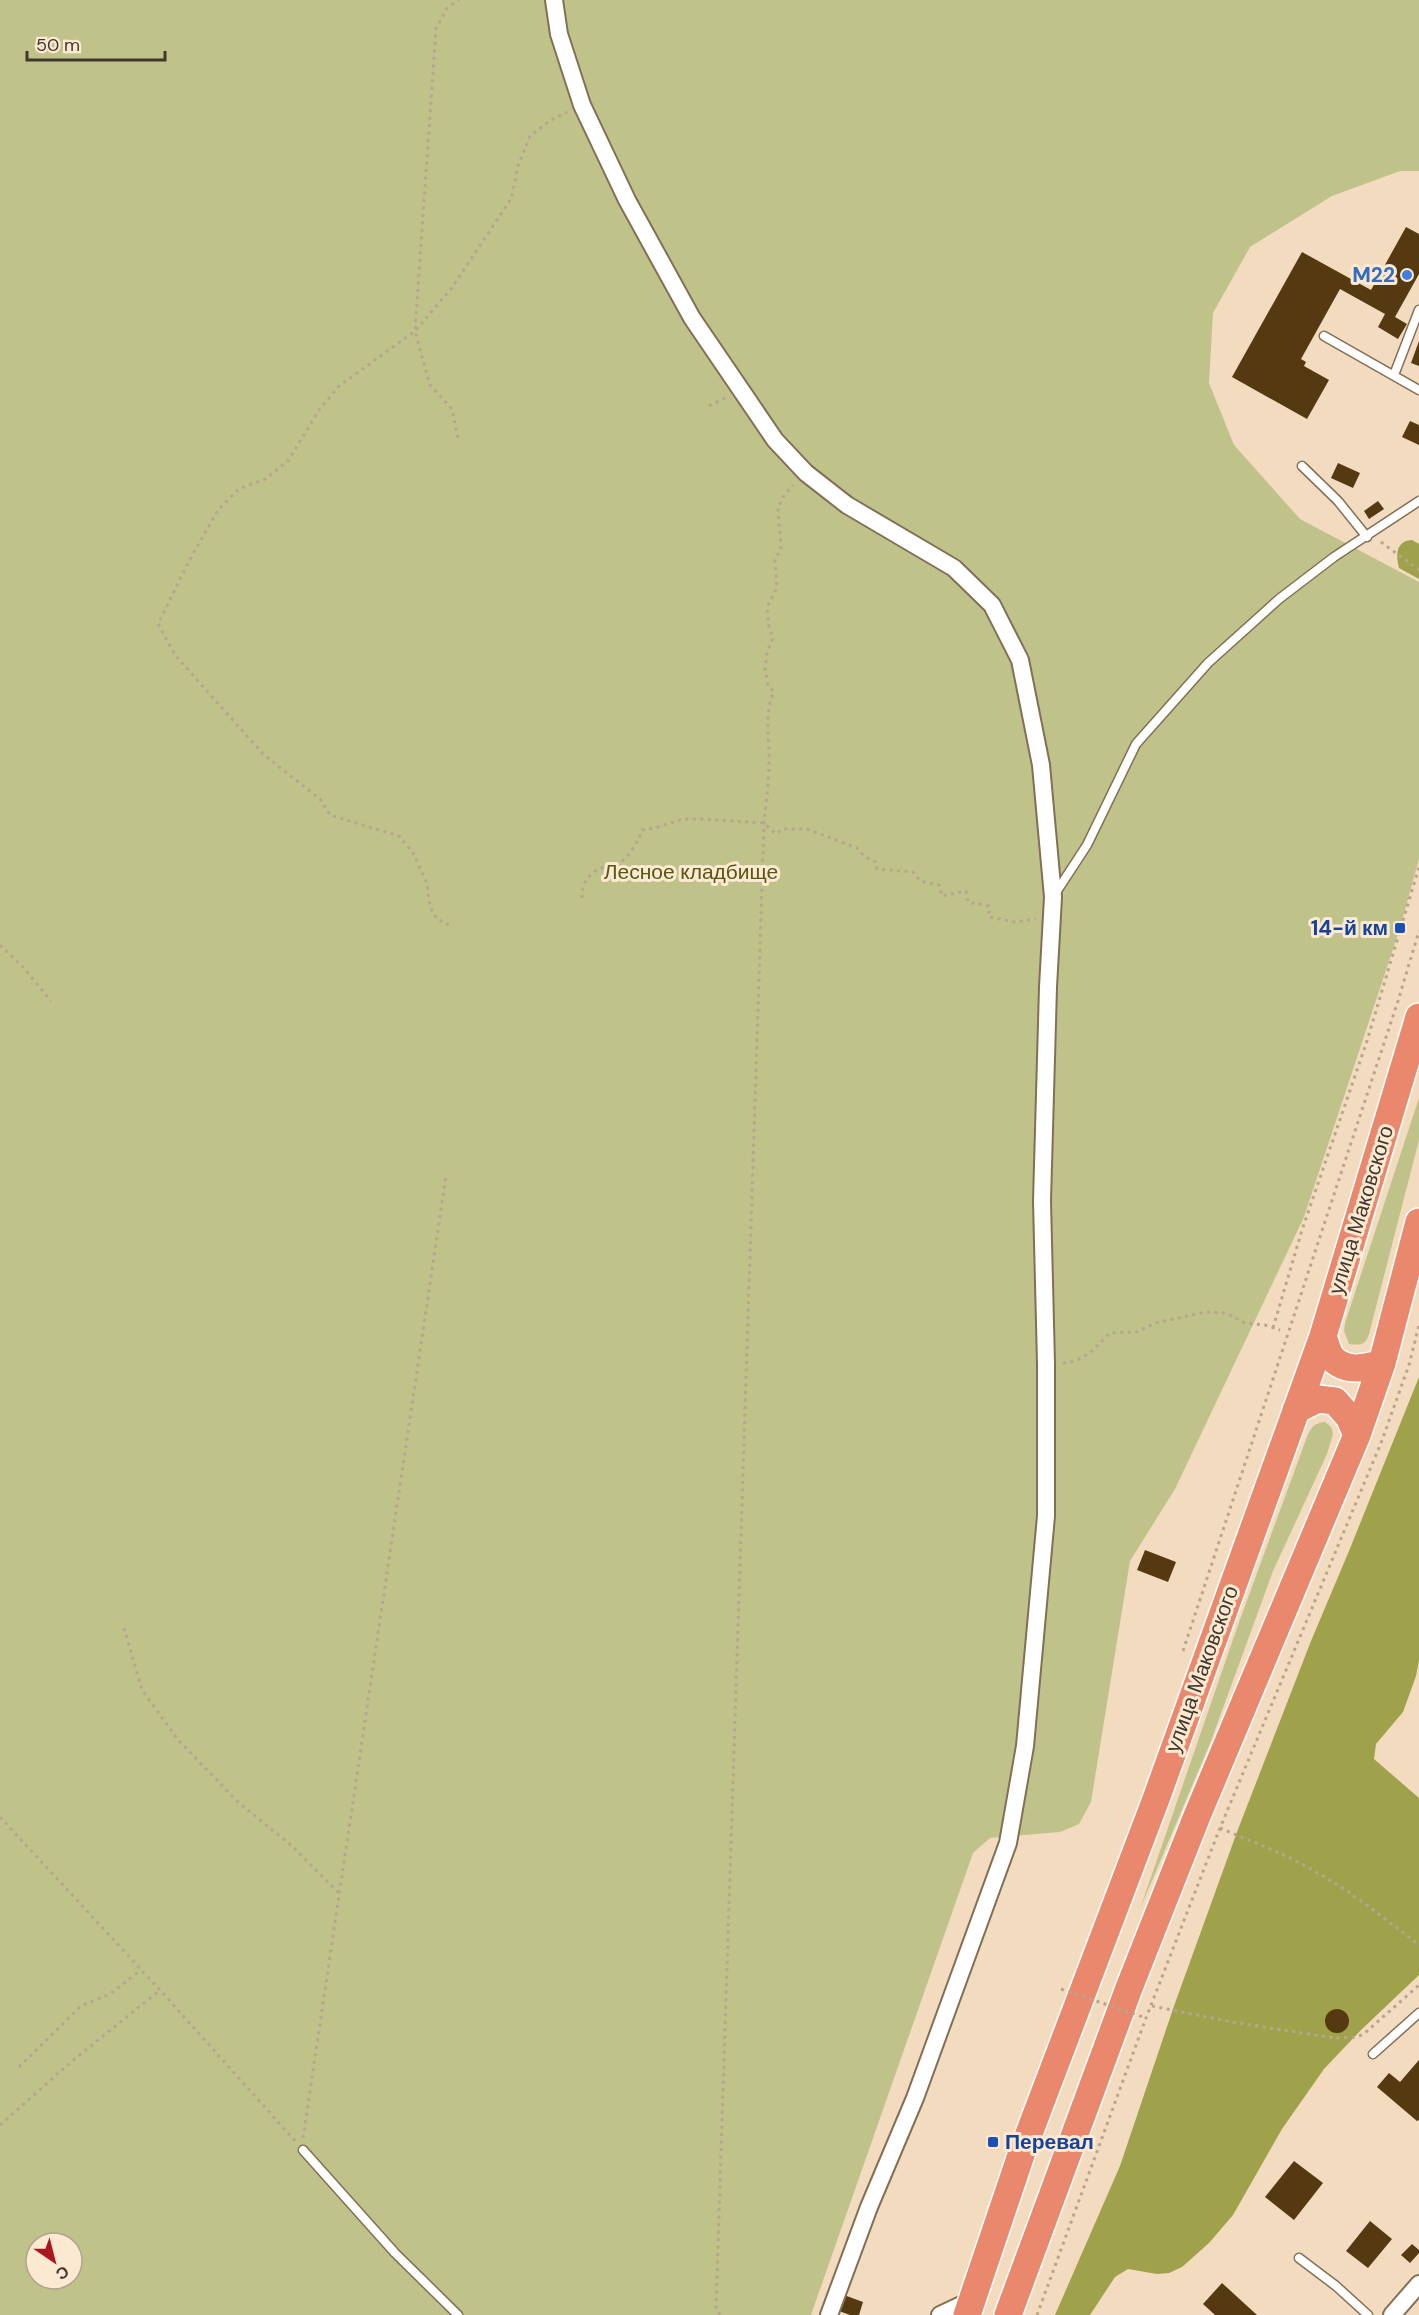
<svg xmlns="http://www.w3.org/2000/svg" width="1419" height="2315" viewBox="0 0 1419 2315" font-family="'DM Sans',sans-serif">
	<rect width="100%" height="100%" fill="#f2dbbf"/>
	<path fill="#bfc389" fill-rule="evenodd" d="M0,0h1419v171h-19l-68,25 -82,51 -37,66 -4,70 25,62 66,74 119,63v277l-19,69 -96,289 -129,272 -45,72 -39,241 -12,22 -19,8 -70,6 -17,15 -162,462h-811zM36,2243h36v36h-36z
		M1419,1098v42l-50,194c-4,12 -9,11 -20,10l-5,-13 1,-8z
		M1325,1422l6,5 2,7 -6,20 -54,117 -62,170 -71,168 98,-284 66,-180c5,-12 6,-22 21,-23z"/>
	<path fill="#9fa24a" d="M1412,540l7,4v35l-20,-11c-3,-12 -4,-27 13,-28z
		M1419,1377v283l-3,16 -13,36 -27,32 -2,15 45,39v177l-58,55 -37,39 -42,60 -49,86 -24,28 -27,24 -13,6 -12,1 -29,-5 -13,8 -25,38h-35l65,-149 54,-160 63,-174 74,-191 38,-90z"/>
	<path fill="#553911" d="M1406,227l13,7v40l-24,43 12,7 -9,15 -20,-12 7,-13 -45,-25 -39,70 5,3 -2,4 25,14 -22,39 -75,-42 70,-125 69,38z
		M1419,341v25l-8,-3z
		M1410,421l9,4v20l-17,-8z
		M1338,463l22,10 -7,15 -22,-10z
		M1378,501l6,8 -15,10 -5,-8z
		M1145,1550l31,12 -8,20 -31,-12z
		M1325 2021a12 12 0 1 1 24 0a12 12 0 1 1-24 0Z
		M1419,2060v60l-2,1 -40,-34 12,-14 11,9z
		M1294,2161l29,22 -29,37 -29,-23z
		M1370,2221l22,18 -24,29 -22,-17z
		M1412,2244l7,6v3l-9,10 -9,-8z
		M1222,2283l35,32h-42l-12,-11z
		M844,2295l19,7 -4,13h-9l-11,-4z"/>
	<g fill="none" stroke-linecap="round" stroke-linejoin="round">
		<defs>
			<path id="service" d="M1324,336l95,54
				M1394,375l25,-65
				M1302,466l36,35 29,36
				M1055,894l32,-49 49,-101 72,-81 71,-64 55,-42 85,-56
				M1373,2054l46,-41
				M303,2150l92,103 63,62
				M1299,2258l37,28 32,29"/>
			<path id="minor" d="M554,0l5,34 23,71 45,95 65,118 83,122 31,33 41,32 107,63 38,37 28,55 21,105 12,132 -5,90 -6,214 4,163v152l-21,230 -17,97 -93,255 -46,109 -40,108
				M940,2315l32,-15
				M1392,2315l27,-31"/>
			<path id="trunk" d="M1323,1336c2,6 5,17 9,22 14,15 34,10 50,5
				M1296,1410l22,-11 17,2 14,16 8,18
				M967,2315l55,-163 134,-353 167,-463 96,-319
				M1008,2315l121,-327 68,-172 160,-381 25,-72 37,-141"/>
		</defs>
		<use href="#service" stroke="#836f55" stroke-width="11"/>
		<use href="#minor" stroke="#836f55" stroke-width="20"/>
		<use href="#trunk" stroke="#fff" stroke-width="30"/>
		<path stroke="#b8a58f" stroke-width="3" stroke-dasharray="3 4.5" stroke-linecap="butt" d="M709,406l16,-8
			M458,438l-6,-29 -22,-24 -15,-54 21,-302 11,-21 12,-8
			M1381,542l38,28
			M582,898c-1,-13 7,-26 20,-30 4,-2 10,-1 14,-3 11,-5 23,-24 26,-35l13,-2 28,-9h20l61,4 12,11 7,-5h24l50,19 8,9 11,5 1,7 36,3 7,9 19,4 3,11 24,-5 2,11 21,4v11l26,5 21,-3
			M449,925l-12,-6 -7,-12 -3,-24 -14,-30 -14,-17 -69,-21 -10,-16 -57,-45 -88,-99 -17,-31 31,-63 29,-51 21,-21 26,-10 23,-18 31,-51 20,-24 76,-55 36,-42 60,-90 7,-33 12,-30 21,-16 16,-8
			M0,945l23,22 28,34
			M1273,1328l29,-98 65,-189 52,-174
			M1063,1363c22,-2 31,-14 47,-30l27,-1 18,-9 51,-11 20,1 19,10 20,2 15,5
			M124,1628l18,62 37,51 60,62 54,44 47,47
			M1183,1651l215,-650 21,-70
			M0,1817l160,173 136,152
			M1220,1828c30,13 61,24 89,40 39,21 75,50 110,77
			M1152,2006l80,16 103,16c10,-1 22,1 30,-5l54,-48
			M19,2067l62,-61 29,-12 31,-24
			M0,2125l71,-63 89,-72
			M303,2138l143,-962
			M720,2315l-4,-7 48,-1485c2,-20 5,-41 5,-61 1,-26 -6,-45 5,-70l-6,-7 -3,-16 2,-17 6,-14 -4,-11 -2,-20 10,-19 -2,-28 6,-12 -3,-40 5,-11 10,-12
			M1037,2315l109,-297 74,-190 161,-385 28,-78 10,-40"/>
		<use href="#service" stroke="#fff" stroke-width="8"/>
		<use href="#minor" stroke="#fff" stroke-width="16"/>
		<use href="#trunk" stroke="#ea886e" stroke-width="27"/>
		<path stroke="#b8a58f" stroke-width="3" stroke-dasharray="3 4.5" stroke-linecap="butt" d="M1061,1989l85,29"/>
	</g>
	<circle fill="#3f7fe0" stroke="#fce9d2" stroke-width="2" cx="1407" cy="275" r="6"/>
	<g fill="#1a4fb4" stroke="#fce9d2" stroke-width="2">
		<rect x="1394" y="922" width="12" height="12" rx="3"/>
		<rect x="987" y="2136" width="12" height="12" rx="3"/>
	</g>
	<g text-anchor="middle" stroke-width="6" stroke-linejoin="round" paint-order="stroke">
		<g font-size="21" font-weight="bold" fill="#366cbe" stroke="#fce9d2" text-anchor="end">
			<text x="1395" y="282">M22</text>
		</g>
		<g font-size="21" fill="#555716" stroke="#fce9d2">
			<text x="691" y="879">Лесное кладбище</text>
		</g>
		<g font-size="21" font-weight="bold" fill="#164399" stroke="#fce9d2" text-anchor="end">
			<text x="1388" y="935">14-й км</text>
			<text x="1005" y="2149" text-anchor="start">Перевал</text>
		</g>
		<g font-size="21" fill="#41372c" stroke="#fce9d2">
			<text transform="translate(1361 1210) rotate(-73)" y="7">улица Маковского</text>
			<text transform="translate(1202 1669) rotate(-70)" y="7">улица Маковского</text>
		</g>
	</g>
	<g transform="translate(54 2261) rotate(145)"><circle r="28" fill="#fce9d2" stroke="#b1a290" stroke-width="1.5"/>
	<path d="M0-4.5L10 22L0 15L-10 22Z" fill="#ab171e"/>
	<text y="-9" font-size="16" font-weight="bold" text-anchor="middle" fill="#41372c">С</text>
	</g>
	<path d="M27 51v9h138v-9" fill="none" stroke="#41372c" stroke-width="3"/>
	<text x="36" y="51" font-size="18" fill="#41372c" stroke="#fce9d2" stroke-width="4.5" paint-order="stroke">50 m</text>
</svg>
